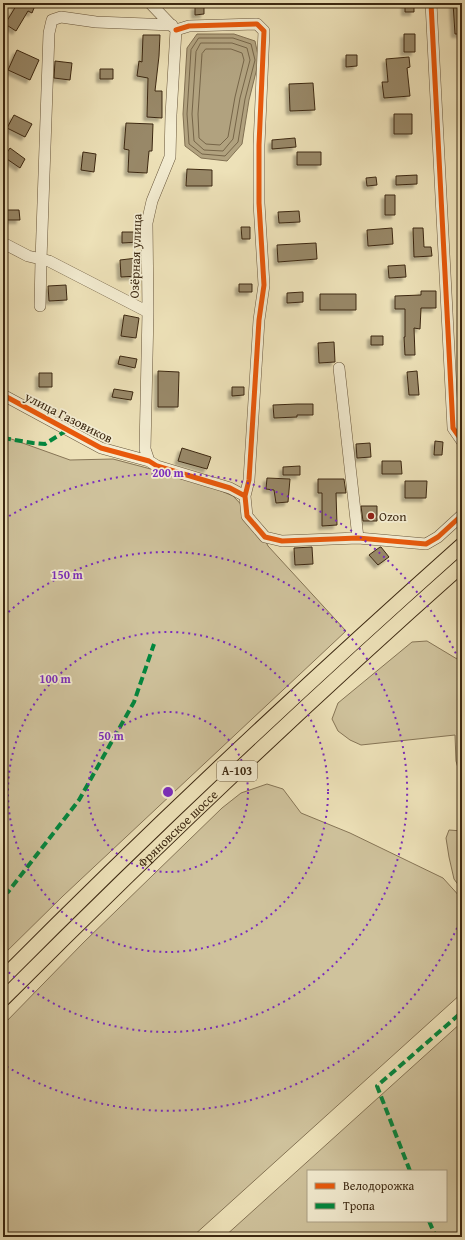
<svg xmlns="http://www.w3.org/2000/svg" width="465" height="1240" viewBox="0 0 465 1240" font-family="'Gentium Book Plus',serif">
	<defs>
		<filter id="shadow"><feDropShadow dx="-3.5" dy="3.5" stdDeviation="1" flood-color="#0004"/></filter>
	</defs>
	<rect width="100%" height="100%" fill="#ede1b8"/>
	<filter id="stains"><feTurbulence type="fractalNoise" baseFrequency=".005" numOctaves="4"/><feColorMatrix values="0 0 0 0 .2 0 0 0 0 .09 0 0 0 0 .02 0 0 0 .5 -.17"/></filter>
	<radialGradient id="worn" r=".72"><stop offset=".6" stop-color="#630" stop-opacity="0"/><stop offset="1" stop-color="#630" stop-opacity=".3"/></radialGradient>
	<path fill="#cfc29c" stroke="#867556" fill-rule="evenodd" d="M3,436l67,24 43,-1 87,23 33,14 23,24 12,26 78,85 -283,265 -60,59z
		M427,641l35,21v120l-6,-21 -1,-26 -94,10 -11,-5 -12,-9 -6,-12 6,-16 74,-61z
		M267,784l16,5 18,24 49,20 93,45 19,21v94l-270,244h-189v-212l81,-83 138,-134 19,-15z
		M449,830l13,1v59l-8,-11 -5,-22 -3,-19z
		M462,1022v215h-238zM308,1171h138v50h-138z"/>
	<path fill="#b1a27f" stroke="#827153" d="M197,34h37l21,7 4,19 -10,40 -7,44 -15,17 -26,-3 -16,-12 -2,-32 4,-66z"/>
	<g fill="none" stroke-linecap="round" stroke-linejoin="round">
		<path stroke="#766548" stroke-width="1" d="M199,38h34l18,6 4,16 -10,39 -7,43 -13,14 -23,-2 -13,-10 -2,-30 4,-64z
			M201,43h31l15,5 3,12 -10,38 -7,41 -10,12 -19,-1 -10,-9 -2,-27 4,-62z
			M206,49h25l11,4 2,7 -9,37 -7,40 -8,8 -14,-1 -7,-6 -1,-24 4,-60z"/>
	</g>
	<path fill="#988868" stroke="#3c2811" filter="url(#shadow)" d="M10,3h26l-4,10 -4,-2 -12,20 -11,-7 11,-18z
		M405,3h9v9h-9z
		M453,3h9v31h-7z
		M195,6h9v8l-9,1z
		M404,34h11v18h-11z
		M143,35h17l-1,21 -4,35h7v27l-15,-1 1,-39 -11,-2 2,-15 3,1z
		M17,50l22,10 -9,20 -22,-10z
		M346,55h11v11l-11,1z
		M409,57l1,10 -3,1 3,28 -26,2 -2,-16h6l-2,-23z
		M55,61l17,2 -2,17 -16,-2z
		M100,69h13v10h-13z
		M313,83l2,27 -25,1 -1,-27z
		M394,114h18v20h-18z
		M14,115l18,9 -7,13 -18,-9z
		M126,123l27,1 -1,27h-3l-2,22 -19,-1 1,-22 -5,-1z
		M295,138l1,9 -24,2v-9z
		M10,148l15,11 -5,9 -16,-11z
		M83,152l13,2 -2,18 -13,-2z
		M297,152h24v13h-24z
		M187,169l25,1v16h-26z
		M417,175v9l-21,1v-9z
		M376,177l1,8 -10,1 -1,-8z
		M385,195h10v20h-10z
		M3,210h16l1,10h-17z
		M299,211l1,11 -21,1 -1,-11z
		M241,227h9v12h-8z
		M392,228l1,16 -25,2 -1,-16z
		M413,228h10l1,19h7l1,9 -18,1z
		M122,232h18v10l-18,1z
		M316,243l1,16 -39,3 -1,-17z
		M137,258l1,18 -17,1 -1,-17z
		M405,265l1,12 -17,1 -1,-12z
		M239,284h13v8h-13z
		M66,285l1,15 -18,1 -1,-15z
		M421,291h15v17h-15l-1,21 -6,-1 1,27h-10l-1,-18h1v-28h-10v-13l26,-1z
		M303,292v10l-16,1v-10z
		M320,294h36v16h-36z
		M124,315l15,3 -3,20 -15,-2z
		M371,336h12v9h-12z
		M334,342l1,20 -16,1 -1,-20z
		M120,356l17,3 -2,9 -17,-4z
		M158,371l21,1 -1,35h-20z
		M417,371l2,24h-10l-2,-23z
		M39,373h13v14h-13z
		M232,387h12v8l-12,1z
		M114,389l19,3 -2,8 -19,-3z
		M297,404h16v11h-16v2l-23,1 -1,-13z
		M435,441l8,1 -1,13h-8z
		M370,443l1,14 -14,1 -1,-14z
		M182,448l29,9 -4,12 -29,-8z
		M382,461h19l1,13h-20z
		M300,466v9h-17v-8z
		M267,478l23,1 -2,23 -12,1 -2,-13 -8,-1z
		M318,479h26l2,14h-10l1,32 -15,1v-33h-4z
		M405,481h22l-1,17h-21z
		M361,506h16v15h-14z
		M312,547l1,17 -18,1 -1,-17z
		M380,547h1l8,10 -11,8 -9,-10z"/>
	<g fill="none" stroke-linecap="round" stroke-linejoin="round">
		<defs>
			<path id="minor" d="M150,3l23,24
				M431,3l22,425 9,13
				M176,30l13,-4 68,-2 7,7 -5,114v58l5,82 -5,35 -10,160 -4,16
				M3,243l25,13 21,5 99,51
				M40,306l1,-46 8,-227 3,-13 9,-3 35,5 76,3
				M339,368l19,170
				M3,395l98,53 48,13 8,5 73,22 15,8 2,20 18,21 17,4 76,-3 68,6 12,-7 24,-22
				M149,461l-4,-12 3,-137 -1,-89 5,-22 18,-44 1,-42 5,-85"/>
			<g id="major">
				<path d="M3,978c148,-149 302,-293 459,-433"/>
				<path id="s1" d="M3,999c149,-149 301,-294 459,-434"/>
			</g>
		</defs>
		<use href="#minor" stroke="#68563b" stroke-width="12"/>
		<use href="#major" stroke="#3c2811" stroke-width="16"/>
		<use href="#minor" stroke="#f3ecd1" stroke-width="11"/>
		<use href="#major" stroke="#ede1b8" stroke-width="14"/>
		<path stroke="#00873e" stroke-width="4" stroke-dasharray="8 4" stroke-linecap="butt" d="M3,438l30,5 12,1 22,-14
			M3,893l5,-1 71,-92 55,-98 20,-58
			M410,1171l-33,-85 85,-74
			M429,1221l7,16"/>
		<defs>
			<path id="cycleway" d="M431,3l22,425 9,13
				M176,30l13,-4 68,-2 7,7 -5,114v58l5,82 -5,35 -10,160 -4,16
				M3,395l98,53 48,13 8,5 73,22 15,8 2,20 18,21 17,4 76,-3 68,6 12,-7 24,-22"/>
		</defs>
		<use href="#cycleway" stroke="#f3ecd1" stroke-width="8"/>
		<use href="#cycleway" stroke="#e8590c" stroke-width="5"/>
	</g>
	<g fill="none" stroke="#7b2cbf" stroke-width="2" stroke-dasharray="2 4">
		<circle cx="168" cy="792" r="80"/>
		<circle cx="168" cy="792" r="160"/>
		<path d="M4 616A240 240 0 1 1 4 968"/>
		<path d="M462 917A319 319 0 0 1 4 1065M4 519A319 319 0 0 1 462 667"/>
	</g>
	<circle fill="#8f2418" stroke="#f3ecd1" stroke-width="1.5" cx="371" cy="516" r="4"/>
	<g text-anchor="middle" stroke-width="3.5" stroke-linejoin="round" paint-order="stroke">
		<rect fill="#f3ecd1" stroke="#73634b" stroke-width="1" x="217" y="761" width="40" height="20" rx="3"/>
		<g font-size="12" font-weight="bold" fill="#3c2811">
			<text x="237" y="775">А-103</text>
		</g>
		<g font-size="13" fill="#3c2811" stroke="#f3ecd1">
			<text transform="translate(135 256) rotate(-88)" y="5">Озёрная улица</text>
			<text transform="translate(69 417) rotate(27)" y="5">улица Газовиков</text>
			<text dy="5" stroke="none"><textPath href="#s1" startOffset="244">Фряновское шоссе</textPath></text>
		</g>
		<g font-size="13" fill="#3c2811" stroke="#f3ecd1" text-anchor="start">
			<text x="379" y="521">Ozon</text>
		</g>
	</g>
	<circle cx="168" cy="792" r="6" fill="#7b2cbf" stroke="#f3ecd1" stroke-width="2"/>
	<g font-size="12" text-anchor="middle" font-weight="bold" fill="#7b2cbf" stroke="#f3ecd1" stroke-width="3.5" stroke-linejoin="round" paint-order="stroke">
		<text x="168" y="477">200 m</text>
		<text x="67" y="579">150 m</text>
		<text x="55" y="683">100 m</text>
		<text x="111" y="740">50 m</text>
	</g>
	<rect width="465" height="1240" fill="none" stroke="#ede1b8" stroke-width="16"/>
	<rect x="4" y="4" width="457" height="1232" fill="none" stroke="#3c2811" stroke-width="2"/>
	<rect x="8" y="8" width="449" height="1224" fill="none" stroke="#3c2811"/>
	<rect x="307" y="1170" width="140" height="52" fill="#f3ecd1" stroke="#aa9e84"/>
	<rect x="315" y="1183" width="20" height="6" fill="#e8590c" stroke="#aa9e84"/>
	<text x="343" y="1190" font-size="12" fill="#3c2811">Велодорожка</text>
	<rect x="315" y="1203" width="20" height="6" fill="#00873e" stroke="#aa9e84"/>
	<text x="343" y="1210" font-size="12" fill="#3c2811">Тропа</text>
	<rect width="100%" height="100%" filter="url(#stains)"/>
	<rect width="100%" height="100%" fill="url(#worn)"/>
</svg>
